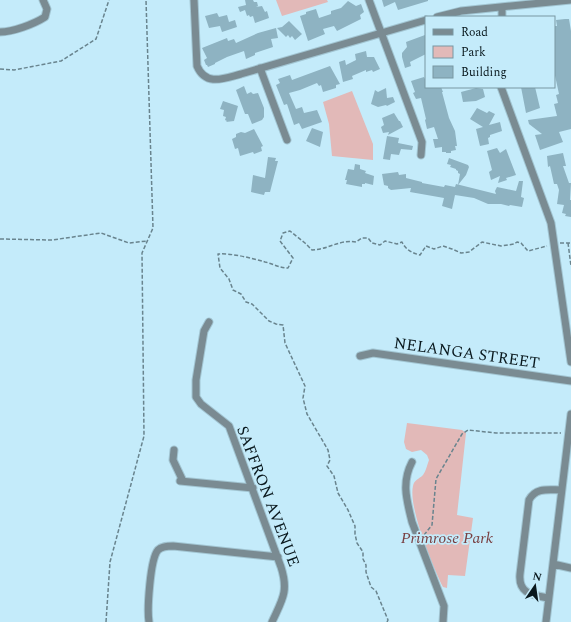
<svg xmlns="http://www.w3.org/2000/svg" width="571" height="622" viewBox="0 0 571 622" font-family="Spectral,serif">
	<rect width="100%" height="100%" fill="#c4ebfa"/>
	<path fill="#e2b9b8" d="M276,0h51l1,2 -46,14z
		M352,91l21,53v16l-41,-4 -3,-32 -6,-22z
		M407,423l55,7 4,3 -9,82 16,3 -8,58 -17,-1 -1,13 -4,-1c-10,-20 -35,-80 -30,-101 1,-6 6,-7 10,-11 3,-4 4,-10 6,-15l-2,-5 -6,-5 -9,2 -6,-3 -2,-7z"/>
	<path fill="#8eb3c2" d="M245,0h8l1,2h3l1,4 -2,1 6,-1 3,6 2,-1 2,7 -14,5 -2,-7 -3,1 -1,-2 -2,1 -2,-6 -5,2 -2,-5 8,-2z
		M382,0h46v1l-30,9 -3,-8 -11,5z
		M348,1l8,5 5,-2 3,8 -4,3 1,4 -24,12 -3,-5 -11,3 2,5 -17,7 -8,-25 6,-2v-2l10,-3 3,9 12,-4v-3l10,-3z
		M217,13l2,4 8,-2 2,7 6,-2 2,7 -15,5 -2,-6 -11,2 -4,-12z
		M565,19h4l2,12v98l-12,3 4,10 -23,8 -5,-15 7,-1 -13,-10 -1,-4 29,-4 -3,-12 4,-1 -2,-8 3,-1 -5,-23v-45h3l-1,-6z
		M289,21l13,13 -7,6 -3,-4 -2,2 -2,-3 -2,2 -9,-9 5,-1z
		M276,28l2,10 -7,1 2,8 -18,6v2l-9,4 -2,-8 -17,6 -12,6v1l-7,3 -1,-2h-1l-2,-5 3,-2 -5,-10 25,-10 1,3 6,-2 2,4 22,-10z
		M425,35l1,19 -16,8 1,4 -6,2 -3,-11v-4l5,-6 -1,-5z
		M366,51l1,6h7l6,12 -7,3 -1,-2 -6,2v-2l-14,6 1,3 -10,3 -4,-20 6,-2 1,5 10,-5 -1,-6z
		M330,66l10,18 -4,1v3l-13,4 -2,-7 -2,1 -2,-3 -17,7 -11,3 7,16 6,-2 2,6 13,-3 5,12 -20,7 -3,-6 -5,2 -7,-21 -3,1 -8,-20 4,-2 -2,-4 12,-4 2,5z
		M424,77l2,4v6h15l2,5h-1l7,26 6,13 2,15h-2l1,4 -5,1v2h-5v-1h-4v-5l-7,1 -2,-9h5l-4,-12 -7,2 -2,-9 1,-1 -5,-21 -5,1 -3,-6 2,-1 -4,-11z
		M244,86l3,8 4,-2 2,2 5,-1 6,15v9l-2,3 -10,4 -4,-10h-3l-9,-24z
		M521,87h14l5,21 -14,5z
		M386,88l1,10 6,-1 2,5 -8,4 -1,-1 -8,2 -7,-3 4,-14 3,2z
		M476,88l7,1 2,8 -9,4 -13,1 -2,-10z
		M223,101l15,5 -4,15 -8,1 1,-1 -2,-1 1,-3 -3,-1 1,-6 -4,-1z
		M477,108l10,5 2,-2 6,3 -6,11 11,-3 2,9 -12,4v2l-2,1 1,6 -9,2 -4,-17 7,-2 -13,-8z
		M394,113l5,8h1l3,6 -15,8 1,-3 -6,1 -2,-6 3,-2 -2,-7z
		M312,128l11,4 -3,15 -14,-6z
		M254,129l9,17 -2,1 1,4 -8,3 -1,-2 -13,4 -2,-8 -3,1 -3,-10 4,-2v-3l5,-2 4,1z
		M387,136l12,2 -1,5 15,3 -1,4 -11,-1 -2,6 -8,-1 -1,6 -7,-1z
		M497,148l3,5 6,-4 10,26 -10,3 1,2 -9,3 2,-7 -9,4 -2,-8 3,-2 -5,-19z
		M563,153l3,13h-3l6,17h2l-1,17h1v17l-6,-1 1,-2 -4,-1 2,-8 -7,-1 2,-14 -2,-6h-3l-4,-18 -2,1 -1,-11z
		M268,157l8,1 -1,3h3l-8,31h-5l-1,3 -13,-3 2,-17 12,3z
		M449,158l19,7 1,2 -3,8 -8,10 2,-11 -2,-1v-2l-2,-1v-1l-6,-2 1,-2 -4,-1z
		M355,164l5,1v4l6,2 -1,2 9,3 -1,9 -8,-2v1h-3v3l-16,-3 1,-4h-2l3,-11 6,1z
		M398,172l1,3 7,-1v4l16,4v1l22,4 1,-2 10,2 1,-3 40,10 -1,-3 2,-4 19,4 3,-10h4l-2,16 3,1 -2,9 -12,-2 -1,1 -8,-2h-13l-14,-6 -19,-3 -3,14 -10,-3 2,-8 -34,-6 1,-4 -20,2 -3,-2v-2l-4,-1 -2,-11z"/>
	<g fill="none" stroke-linecap="round" stroke-linejoin="round">
		<defs>
			<path id="minor" d="M194,0l3,66c9,21 28,12 44,8l185,-54
				M369,0l53,142 -1,13
				M437,17l24,-6 110,-11
				M502,17v-10
				M0,32c13,0 34,-8 45,-15l2,-8 -4,-9
				M260,68l27,72
				M501,87l50,136 20,139
				M209,322l-5,9 -8,49v17l5,7 28,22 52,141c8,25 1,33 -9,55
				M360,356l13,-3 198,28
				M174,450l-1,10 10,21
				M412,462c-11,21 -5,39 0,60l32,84 -1,16
				M180,481l73,7
				M553,564l18,4
				M548,598c-15,-3 -30,-4 -28,-24l9,-74c7,-13 20,-10 32,-10
				M149,622c-2,-12 1,-63 9,-72 4,-4 10,-4 15,-4l105,11
				M546,622l25,-208"/>
		</defs>
		<use href="#minor" stroke="#a2c5d2" stroke-width="9"/>
		<path stroke="#69848e" stroke-width="1.5" stroke-dasharray="4 2" stroke-linecap="butt" d="M0,69l14,1 47,-9 35,-22 13,-39
			M0,239l52,1 49,-7 28,10 18,-2
			M560,243h11
			M568,243l3,23
			M424,535l8,-10 4,-46 26,-45 6,-4 28,3h65
			M106,622l4,-60 34,-126 -2,-183 11,-25 -7,-228
			M387,622l1,-2 -12,-29 -5,-4 -5,-15v-7l-3,-6v-7l-6,-9 -2,-9v-8l-7,-16 -10,-17 -4,-17 -7,-10 3,-6 -2,-10 -21,-36 -4,-16 2,-12 -20,-43 -2,-18 -7,-1 -7,-3 -17,-17 -6,-2 -5,-8 -8,-4 -4,-11 -9,-11 -2,-14c13,-1 34,4 47,8 9,2 14,6 23,6l5,-10 -13,-17 3,-8 7,-2 15,12 7,7c15,0 28,-11 44,-8l6,-4h6l4,5 8,2 5,-4 12,3 5,-2c4,8 10,11 18,13l6,-9 8,3 9,-3 9,3 9,4 8,-1 13,-10 19,4 13,-2 3,-2 4,1 7,8 19,-5"/>
		<use href="#minor" stroke="#7a8b92" stroke-width="7"/>
	</g>
	<g text-anchor="middle" stroke-width="3.5" stroke-linejoin="round" paint-order="stroke">
		<g font-size="16" fill="#09181d" stroke="#c4ebfa">
			<text transform="translate(467 352) rotate(8)" y="6">NELANGA STREET</text>
			<text transform="translate(269 496) rotate(69)" y="6">SAFFRON AVENUE</text>
		</g>
		<g font-size="16" font-style="italic" fill="#794042" stroke="#c4ebfa">
			<text x="447" y="543">Primrose Park</text>
		</g>
	</g>
	<rect x="425" y="16" width="130" height="72" fill="#c4ebfa" stroke="#7997a2"/>
	<rect x="433" y="29" width="20" height="6" fill="#7a8b92" stroke="#7997a2"/>
	<text x="461" y="36" font-size="12" fill="#09181d">Road</text>
	<rect x="433" y="46" width="20" height="12" fill="#e2b9b8" stroke="#7997a2"/>
	<text x="461" y="56" font-size="12" fill="#09181d">Park</text>
	<rect x="433" y="66" width="20" height="12" fill="#8eb3c2" stroke="#7997a2"/>
	<text x="461" y="76" font-size="12" fill="#09181d">Building</text>
	<g transform="translate(535 586) rotate(13)" stroke="#c4ebfa" stroke-width="3" paint-order="stroke">
	<path d="M0-3L7 15L0 10L-7 15Z" fill="#09181d"/>
	<text y="-6" font-size="11" font-weight="bold" text-anchor="middle" fill="#09181d">N</text>
	</g>
</svg>
